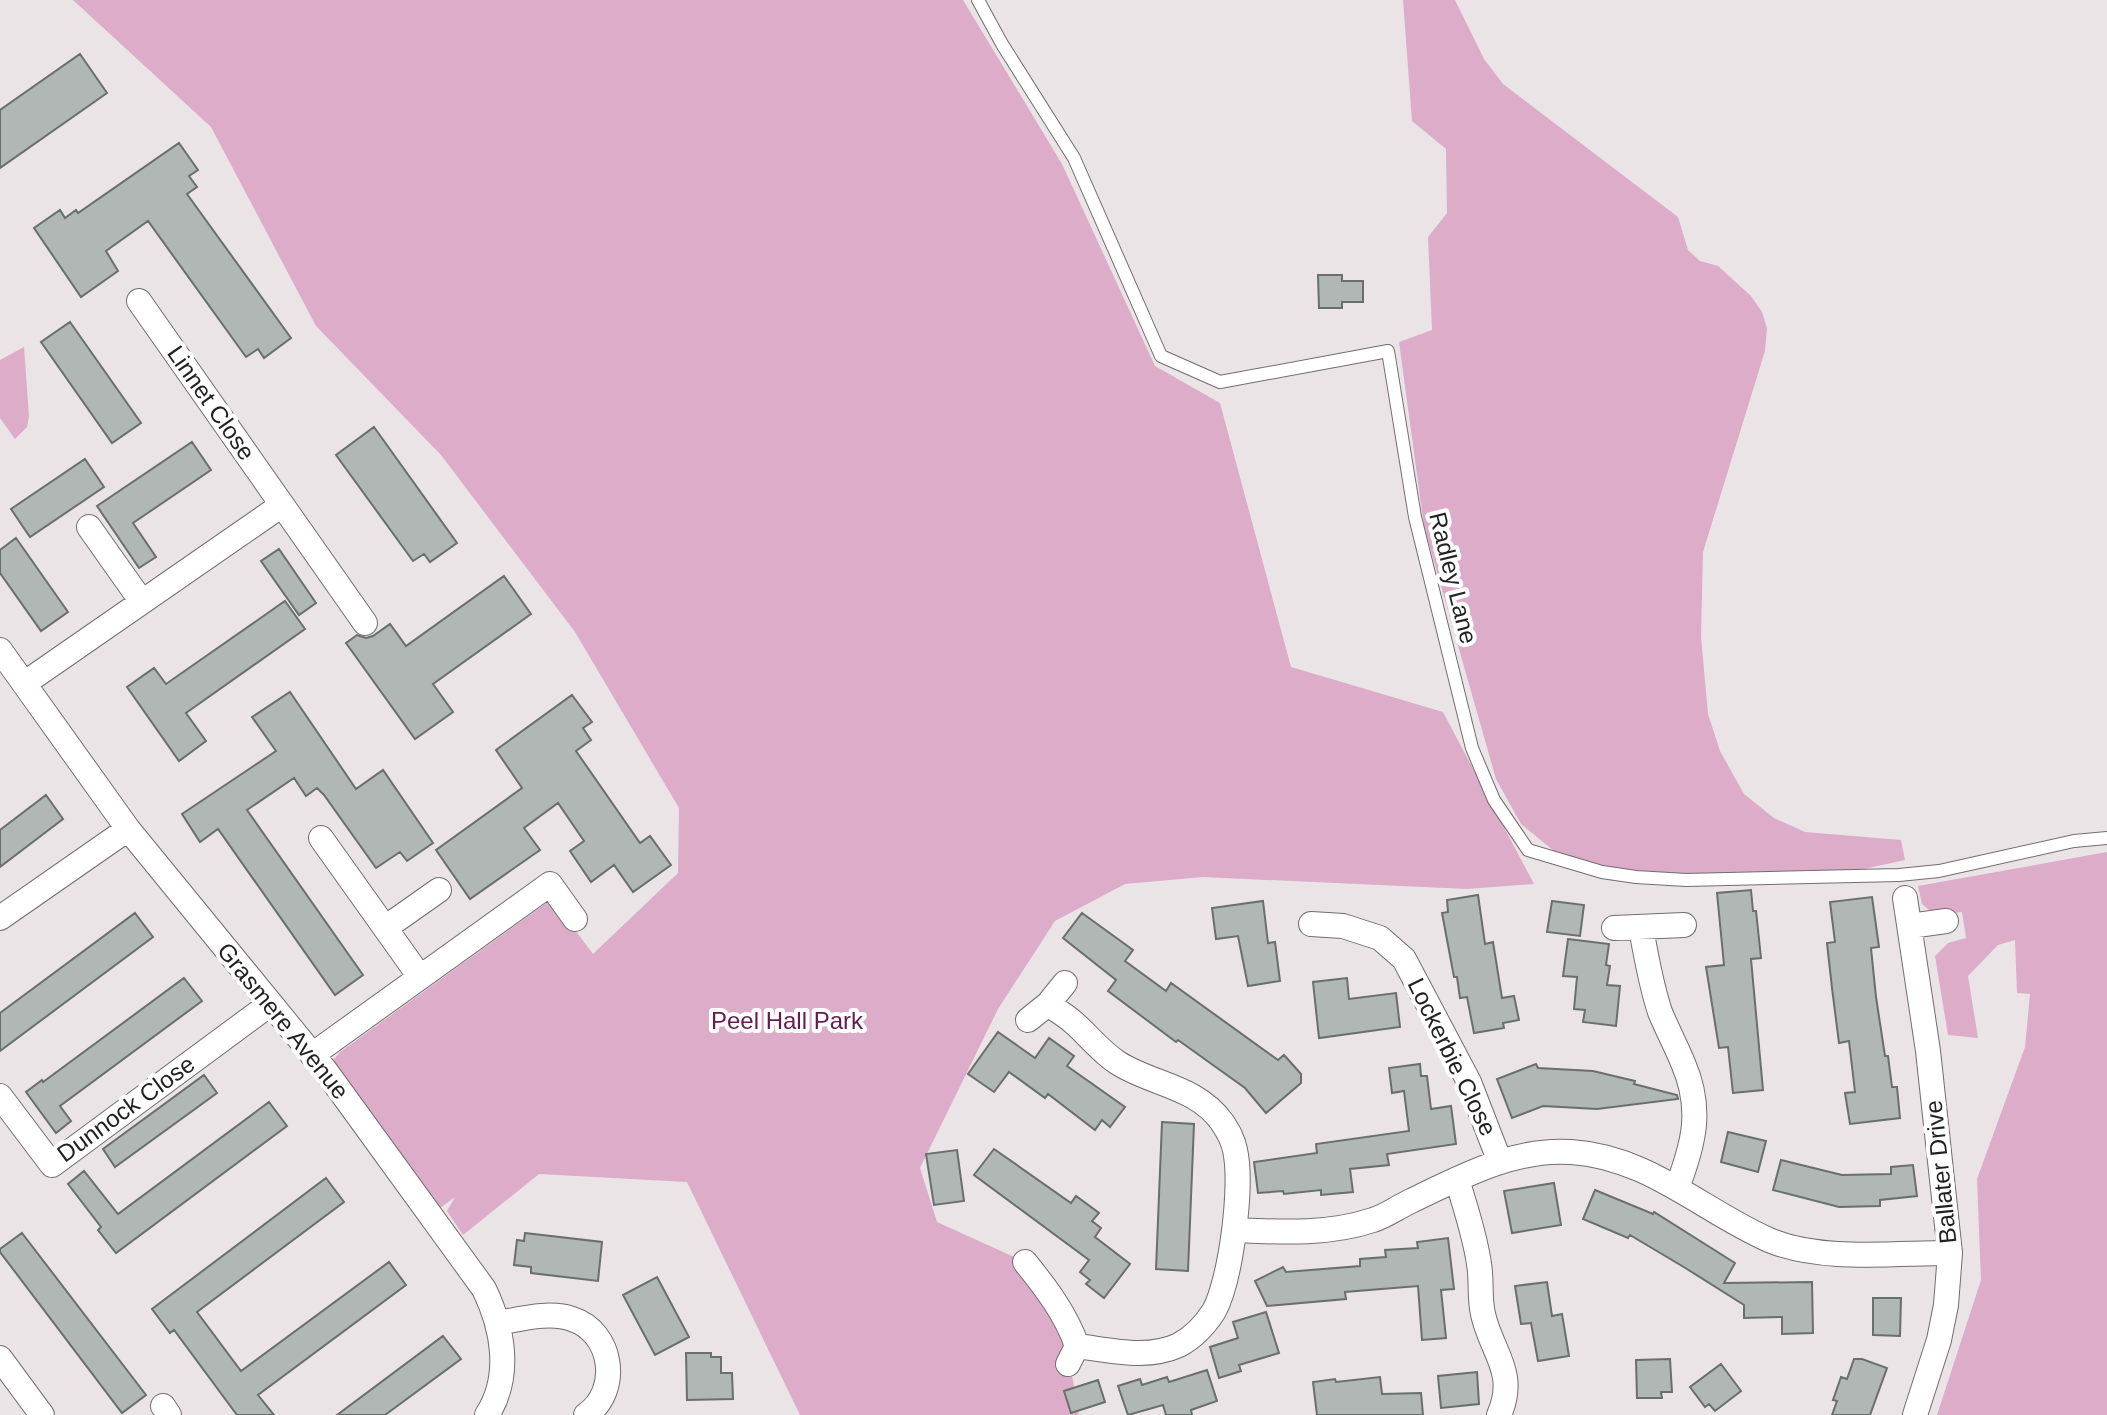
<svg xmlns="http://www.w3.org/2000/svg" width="2107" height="1415" viewBox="0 0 2107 1415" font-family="Helvetica,sans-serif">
	<rect width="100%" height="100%" fill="#eae4e7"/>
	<path fill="#dcacc9" d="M73,0h890l99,164 93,202 65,37 71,264 152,45 91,172 -67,5 -264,-12 -78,7 -70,37 -57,88 -78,159 17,54 84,38 41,57 17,98h-279l-113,-233 -148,-8 -76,61 -16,-24 8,-14 -23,17 -107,-144 15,-18 212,-153 41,55 85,-81 1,-65 -104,-176 -134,-177 -125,-129 -105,-199z
		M1403,0h52l29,59 19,25 175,133 10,33 12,11 18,5 33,30 11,16 5,16 -2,23 -62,201 -2,85 7,77 12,37 24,43 30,24 31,14 96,8 4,20 -55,12 -163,3 -81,-7 -52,-17 -33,-27 -25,-45 -72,-253 -25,-184 33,-12 -4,-93 19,-24 -1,-64 -34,-28z
		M24,347l5,69 -2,11 -12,12 -15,-21v-58z
		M2107,852v563h-170l44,-135 -4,-101 48,-132 5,-53 -13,-1 -2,-53 -17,5 -30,31 10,62 -30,-3 -13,-79 13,-13 18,-5 -4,-26 -27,3 -13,-11 -4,-18z"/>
	<path fill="#b0b7b4" stroke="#686f6c" stroke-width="2" d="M80,54l27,39 -107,75v-58z
		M179,143l19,27 -9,6 8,11 -10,7 104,144 -27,20 -6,-9 -12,8 -98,-136 -42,30 12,20 -37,26 -47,-69 26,-18 5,8 11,-8 2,3z
		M1318,275h24v6h21v21h-21v6h-23z
		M70,322l71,101 -29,20 -71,-101z
		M374,427l83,116 -27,19 -6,-8 -11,7 -77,-106z
		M192,442l19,28 -78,53 23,34 -17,11 -42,-62z
		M85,459l19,28 -74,50 -19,-28z
		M16,538l52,74 -27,19 -41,-58v-23z
		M279,549l37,54 -17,12 -38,-54z
		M504,576l27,38 -98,70 20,28 -38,27 -69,-96 11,-8 9,3 7,-2 17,-12 16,22z
		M285,601l20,28 -119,84 20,28 -27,20 -52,-74 27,-19 12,16z
		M290,692l66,97 27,-19 50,73 -26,18 -7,-9 -24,16 -52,-73 -7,-7 -11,8 -12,-18 -47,32 116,165 -28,20 -117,-166 -18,13 -18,-28 94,-63 -24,-34z
		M572,695l20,27 -9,6 8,12 -15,11 64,92 10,-7 21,29 -38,27 -19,-27 -23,17 -21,-31 14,-10 -26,-38 -34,25 16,22 -70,49 -34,-49 86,-62 -26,-38z
		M46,795l17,24 -63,48v-37z
		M1751,890l2,21h3l5,47 -10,1 12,131 -30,3 -5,-46 -9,1 -13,-81 18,-2 -7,-72z
		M1478,895l7,49 8,-2 9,56 12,-2 5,24 -16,3 1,5 -30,5 -7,-36 -7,1 -3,-21h-3l-12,-64 6,-1 -1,-12z
		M1872,897l7,50 -8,1 5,49 9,59h3l4,31h5l3,31 -50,6 -5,-31 10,-1 -6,-51 -10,2 -7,-55 -5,-45 8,-1 -5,-40z
		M1263,901l5,42 7,-1 5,39 -32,5 -10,-50 -22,3 -4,-31z
		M1552,901l32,4 -4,31 -33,-4z
		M135,913l18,24 -153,114v-38z
		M1082,913l51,37 -8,11 41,30 5,-8 107,77 6,-5 17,19v9l-35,30 -21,-25 -67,-48 -2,2 -68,-51 8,-11 -53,-42z
		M1568,939l41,5 -3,21 4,1 -3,19 13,1 -4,40 -33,-4 2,-12 -11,-1 3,-32 -14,-1z
		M184,978l18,23 -142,105 11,15 -15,12 -30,-41 16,-12 1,2z
		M1347,978l2,21 47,-6 4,34 -81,11 -6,-56z
		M998,1032l37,26 14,-20 25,18 -7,10 58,41 -15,20 -8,-7 -7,10 -47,-36 -3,4 -36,-26 -15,20 -26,-18z
		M1420,1064l1,12h6l4,33 20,-3 5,38 -69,10 2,11 -39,4 3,23 -32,3v-5l-37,4 -1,-3 -25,2 -4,-31 63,-9 -1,-9 93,-13 -5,-40 -12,2 -3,-25z
		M1536,1064l2,4 55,3 42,10 -1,3 43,11 1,4 -81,10 -54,-3 -31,12 -15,-39z
		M204,1075l13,18 -102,74 -12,-18z
		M269,1102l18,24 -171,127 -18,-23 3,-3 -33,-43 16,-13 34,43z
		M1162,1122l32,2 -6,147 -32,-2z
		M1728,1132l38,9 -8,31 -37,-10z
		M994,1149l77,54 5,-7 23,17 -7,8 9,7 -6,9 35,27 -26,34 -18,-14 4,-4 -10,-8 9,-12 -115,-85z
		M957,1150l7,51 -30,4 -8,-51z
		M1781,1160l61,15 49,-1v-7l22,-2 4,31 -37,4v6l-41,1 -66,-17z
		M326,1178l18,24 -147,110 44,59 148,-109 17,23 -148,110 16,20h-37l-63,-85 -4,3 -18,-24z
		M1554,1183l7,42 -49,8 -8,-42z
		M1595,1190l58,24 1,-2 81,51 -11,20 88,-1 1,51 -31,1v-17l-38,1v-13l-57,-36 -57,-34 -2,3 -45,-19z
		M22,1233l124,162 -24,18 -122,-161v-3z
		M525,1233l77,9 -4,39 -67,-8v-6l-17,-2 3,-25 7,1z
		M1448,1238l6,51 -13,1 5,48 -24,2 -4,-54 -73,6 1,7 -79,7 -12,-25 28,-14 3,5 74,-6v-7l26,-2 -1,-7 33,-2 -1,-6z
		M657,1277l32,60 -34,18 -32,-60z
		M1547,1282l5,34 10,-2 7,42 -31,5 -7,-38 -10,1 -6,-38z
		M1873,1298h28l-1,38 -27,-1z
		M1266,1312l13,41 -40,12 2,6 -22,7 -9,-31 28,-9 -5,-16z
		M443,1336l18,23 -76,56h-48z
		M686,1353h25v4h10v16h11l1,26 -46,1z
		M1670,1359l2,33h-11l1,6h-25l-1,-38z
		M1854,1359h8l25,9 -17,47h-38l5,-14 -4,-1 8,-23 6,2z
		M1721,1364l20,27 -26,20 -6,-7 -4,3 -15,-20z
		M1207,1370l10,31 -26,9 1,5h-26l-3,-10 -35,10 -10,-29 22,-7 2,6 25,-8 2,5z
		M1477,1372l2,32 -38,4 -3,-32z
		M1380,1377l2,17 39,-1 2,22h-106l-4,-33 22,-3 1,3z
		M1098,1380l7,22 -34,11 -7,-22z"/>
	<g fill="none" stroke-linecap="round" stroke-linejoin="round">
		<defs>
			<path id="service" d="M978,0l24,44 72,114 87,198 59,26 168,-31 27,166 57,231 22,52 34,50 74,22 34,5 50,3 213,-5 40,-4 135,-30 33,-3"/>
			<path id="minor" d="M139,301l226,322
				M89,527l53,75
				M0,650l128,179 197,241 159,219c19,39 28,87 3,126
				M25,683l257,-178
				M321,838l99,139
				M1905,898l23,153 22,202 -4,52 -7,35 -24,75
				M0,918l128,-89
				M1311,924l32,2 37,12 24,21 65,123 31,80
				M1910,926l36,-5
				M385,928l54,-38
				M1614,928l70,-3
				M1641,928c5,28 10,57 19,84 7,17 16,34 23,51 20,46 11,80 -6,125
				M1048,1004c8,6 17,11 25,18 15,13 28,30 45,41 35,22 78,23 104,59 6,9 11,17 13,28 8,35 -4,130 -21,161 -9,14 -20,26 -35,34 -32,15 -69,5 -102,1
				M1028,1020l20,-16 17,-21
				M312,1055l238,-171 25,35
				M0,1096l52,69 218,-161
				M1457,1179c8,28 18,56 22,85 3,16 0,33 4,50 8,38 35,58 16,101
				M1234,1230c46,2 94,5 139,-10 13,-4 25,-13 38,-19 50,-24 103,-53 160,-49 78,5 130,58 198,88 52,22 125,13 181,13
				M1025,1262c21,26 41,52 52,84l-9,18
				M498,1323c23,-4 52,-12 74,-4 41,13 49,72 14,96
				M0,1358l42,57
				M163,1406l6,9"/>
		</defs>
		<use href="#service" stroke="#726d70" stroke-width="14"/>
		<use href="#minor" stroke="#726d70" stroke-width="26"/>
		<use href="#service" stroke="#fff" stroke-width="12"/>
		<use href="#minor" stroke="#fff" stroke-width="24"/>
	</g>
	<g text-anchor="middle" stroke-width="8" stroke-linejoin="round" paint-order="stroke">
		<g font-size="24" fill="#211f20" stroke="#fff">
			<text transform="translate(211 403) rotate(55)" y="8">Linnet Close</text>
			<text transform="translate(1453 578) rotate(76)" y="8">Radley Lane</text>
			<text transform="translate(283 1021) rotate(51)" y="8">Grasmere Avenue</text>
			<text transform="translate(1452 1057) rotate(64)" y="8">Lockerbie Close</text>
			<text transform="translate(126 1109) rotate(-36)" y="8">Dunnock Close</text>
			<text transform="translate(1941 1172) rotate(-96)" y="8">Ballater Drive</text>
		</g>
		<g font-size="24" fill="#631c4e" stroke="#fff">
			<text x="787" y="1029">Peel Hall Park</text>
		</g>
	</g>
</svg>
